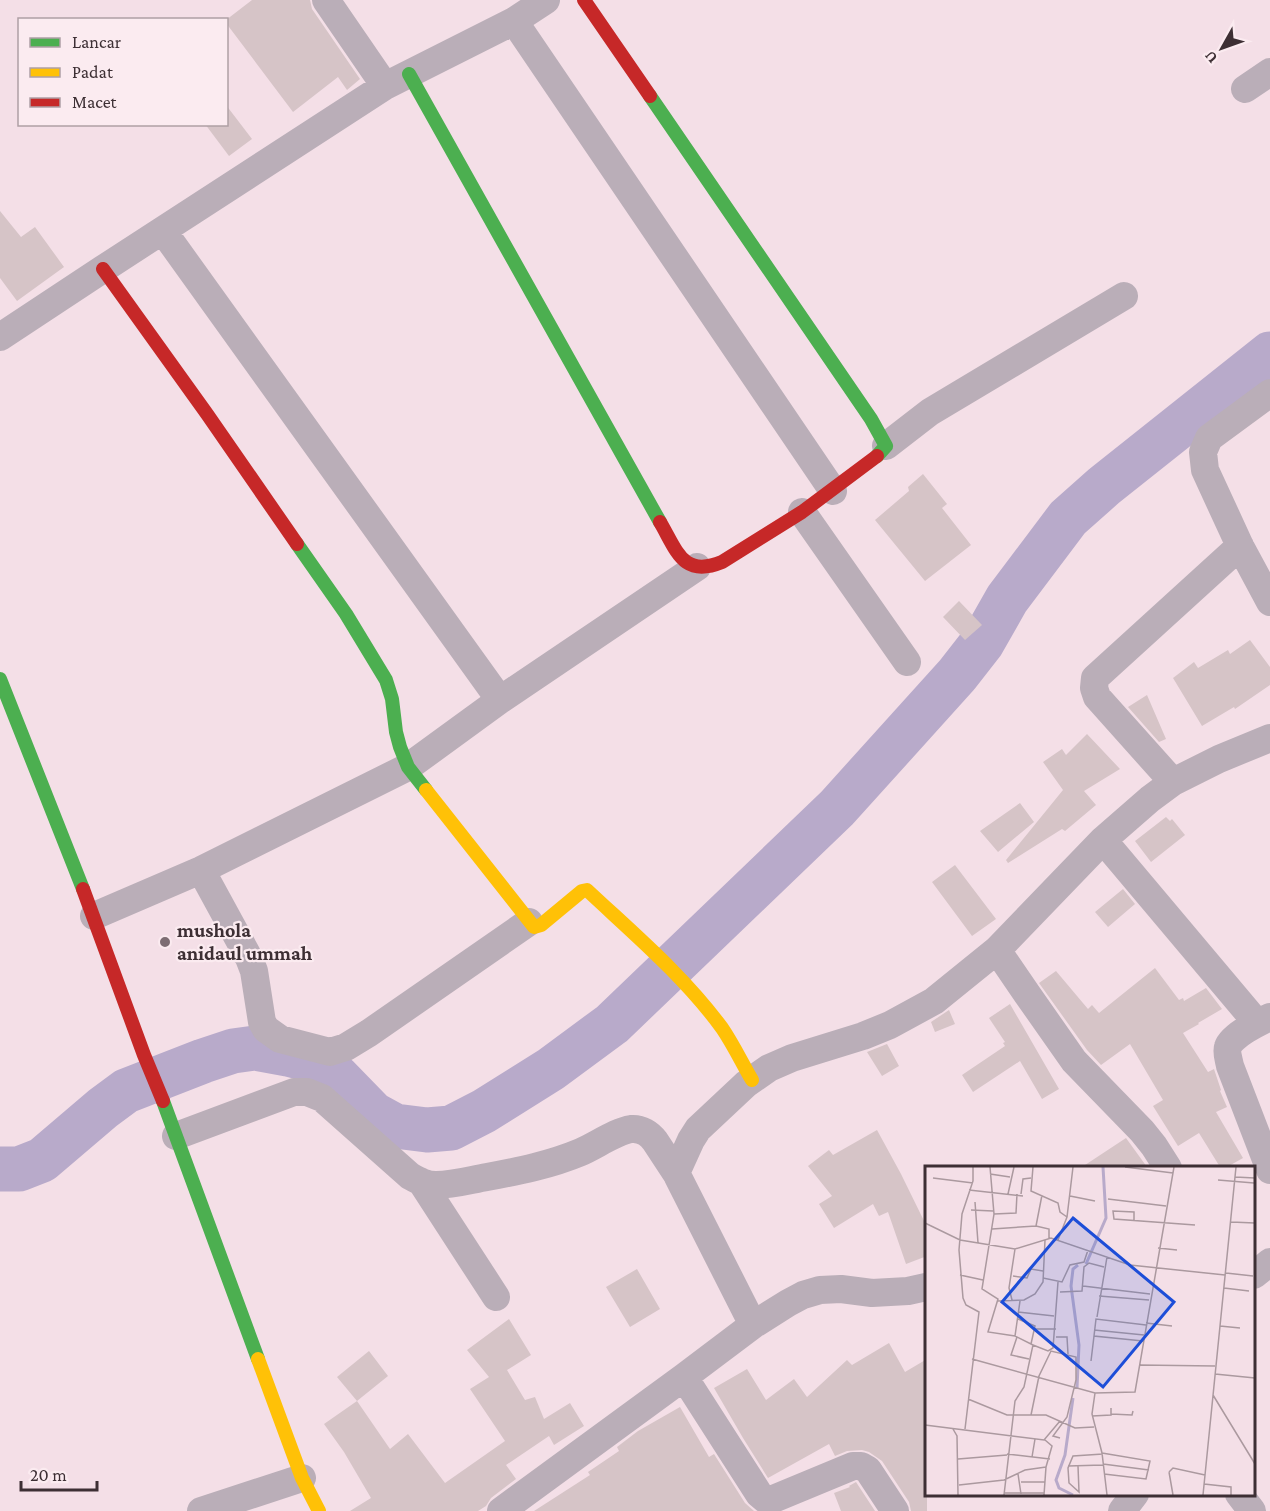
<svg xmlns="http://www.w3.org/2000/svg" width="1270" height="1511" viewBox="0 0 1270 1511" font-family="'Crimson Pro',serif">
	<rect width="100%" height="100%" fill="#f4dfe7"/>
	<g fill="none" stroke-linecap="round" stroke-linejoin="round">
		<path stroke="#b8aaca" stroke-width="45" d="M0,1169h19l23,-9 61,-52 23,-17 77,-30 30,-10 22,-3 33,6 27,7 22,16 36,37 22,12 32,4 24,-2 33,-17 67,-42 61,-45 225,-216 120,-133 25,-32 25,-44 61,-81 36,-32 166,-132"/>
	</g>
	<path fill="#d6c4c7" d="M252,0h58l2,9 48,70 -13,11 -9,-13 -45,35 -67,-89v-3z
		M226,105l26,34 -23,17 -24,-32h21z
		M0,211l21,26 14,-10 29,40 -47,34 -17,-23z
		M923,474l24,30 -5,4 29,37 -46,36 -50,-61 34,-29 -1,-4z
		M959,601l23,24 -17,15 -22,-23z
		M1250,640l20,27v18l-35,24 -1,-2 -32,19 -29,-48 21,-16 4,6 30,-18 2,4z
		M1147,695l19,44 -7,3 -31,-35z
		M1087,734l33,35 -36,22 12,14 -31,26 -3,-2 -54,34 -2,-3 57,-70 -20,-28 19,-13 4,6z
		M1020,803l14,19 -36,30 -18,-21z
		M1166,817l4,4 2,-2 13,16 -34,27 -16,-21z
		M955,865l41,54 -24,17 -40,-54z
		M1123,889l12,15 -27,23 -13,-15z
		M1155,968l24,32 4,-2 1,3 22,-13 16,21 -24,14 1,1 -16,9 25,39 6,-3 7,21 -1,1 7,16 -11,5 27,46 -16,9h-7l-21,-34 -21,13 -25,-40 10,-6 -33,-56 -29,21 -14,-15 -48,-67 17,-12 32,38 4,-4 7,8z
		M1010,1004l49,85 -17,10 -22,-38 -47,31 -11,-17 43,-29 -2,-3 2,-1 -16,-24z
		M949,1010l6,14 -20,8 -4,-10z
		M887,1044l12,22 -17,10 -15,-24z
		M877,1130l24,44 26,53v29l-21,8 -18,-52 -9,4 -6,-12 -39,24 -15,-24 13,-8 -24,-30 21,-16 4,5z
		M1126,1138l21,29h-65z
		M637,1269l23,40 -30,18 -24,-40z
		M509,1319l22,36 -24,15 18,30 10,-3 9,22 26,-16 14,23 -30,19 -5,-9 -43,29 10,14 -25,19 -5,8 -8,5h-128l21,-13 -27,-46 -20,-28 33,-23 33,48 18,-15 37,49 60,-42 -35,-52 19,-12 -22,-27z
		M889,1343l16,29 22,-13v152h-16l-2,-9 -27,-41 -13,-9 -7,-2 -15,1 -12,5 -6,-12 -61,34 -25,-40 -29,-50 33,-19 19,31 28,-21 13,18 40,-37 5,5z
		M369,1351l19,25 -31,25 -20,-24z
		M680,1407l29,50 5,-3 31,49 9,8h-220l56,-36 -2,-3 31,-21 -2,-4 21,-16z
		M856,1482l19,29h-34l-7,-18 16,-6 -1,-1z"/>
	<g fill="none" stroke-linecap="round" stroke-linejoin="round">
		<path stroke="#baaeb8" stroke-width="28" d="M326,0l59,86
			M514,21l319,470
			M1245,89l25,-17
			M163,231l337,469
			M0,337l103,-68 282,-183 129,-65 32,-21
			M1270,393l-61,45 -6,14 2,18 35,76 30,56
			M886,446l44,-34 194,-116
			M802,512l105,150
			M1173,782l-76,-85 -3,-9 1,-10 145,-132
			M1103,840l154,183
			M201,870l48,88 5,13 8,51 4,7 14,10 50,13 16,-5 23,-14 160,-111
			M94,916l107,-46 207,-103 92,-67 197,-133
			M997,950l30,44 47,67 68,70 12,15 14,22
			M1270,1017c-11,5 -39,19 -42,30 -2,6 1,13 2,19l40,104
			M176,1136l118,-44h13l15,6 88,78c9,5 16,9 26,9 17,0 34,-5 51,-8 32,-6 63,-12 94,-25 14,-6 36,-21 50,-23 10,-1 19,5 24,12l21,32 77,152
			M676,1173l15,-33 7,-11 48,-45 23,-16 23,-10 71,-22 27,-11 44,-24 63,-51 106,-110 47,-41 23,-17 46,-23 51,-21
			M422,1183l74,114
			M1254,1275l16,-13
			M684,1377l75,117 6,5 6,1 82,-34h8l7,4 27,41
			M1239,1494l13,17
			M201,1511l101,-33
			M501,1511l183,-134 69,-52 35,-22 15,-8 17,-5 21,-1 31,4 36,-2 18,-4
			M1122,1511l13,-17"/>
		<path stroke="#4caf50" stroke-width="14" d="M409,74l251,448
			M650,96l221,323 15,27 -9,10
			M297,544l49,70 40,66 6,19 4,33 4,15 8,20 18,23
			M0,679l83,210
			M163,1101l95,258"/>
		<path stroke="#ffc107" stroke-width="14" d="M426,790l108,137 7,-2 41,-34 5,-1c47,44 97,86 135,138 11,16 20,35 30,52
			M258,1359l44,119 17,33"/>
		<path stroke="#c62828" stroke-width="14" d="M584,0l66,96
			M103,269l104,145 90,130
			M660,522c17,29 23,56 62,40l80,-50 75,-56
			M83,889l61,166 19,46"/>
	</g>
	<circle fill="#7d6d73" stroke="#fbebf0" stroke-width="2" cx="165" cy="942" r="6"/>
	<g text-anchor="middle" stroke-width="4.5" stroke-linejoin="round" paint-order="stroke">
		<g font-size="20" font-weight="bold" fill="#3d2f34" stroke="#fbebf0" text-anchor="start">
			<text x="177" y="937">mushola<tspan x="177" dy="23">anidaul ummah</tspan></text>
		</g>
	</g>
	<g transform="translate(925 1166)">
		<rect width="330" height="330" fill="#f4dfe7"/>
		<path fill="none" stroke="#b8aaca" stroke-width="3" d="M161,98l20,-46 -3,-51M152,222l2,-43 -8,-59 2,-17 5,-4M148,329l-14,-7 -3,-8 9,-25 8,-57"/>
		<path fill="none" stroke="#ab999f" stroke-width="1.5" d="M65,1l4,47 -12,75 16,10 -10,33 27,4 18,9 -9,42 -9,14 -11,94M108,1l-2,24 27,12 2,9 7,5M200,1l48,6M65,8l20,3M310,11l20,1M8,12l40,5M293,14l36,3M44,24l54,6M83,28l6,-27M96,28l2,-15 8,-1M145,30l25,5M183,33l58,7M50,36l3,41M46,44l22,1M69,48l22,-1 1,-19M209,54v-8l-21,-1 1,8 81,6M306,56l24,1M0,57l35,17 55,9 36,-11 79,27 95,10M111,60l6,-31M67,63l44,-3 13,3v9M133,74l9,-23 6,-50M233,82l19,2M301,107l27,3M35,109l23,5M88,110l14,2 4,-9 12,2M118,112l19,4 8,-17 14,-3 4,-12M158,120l67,8M299,122l25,3M135,126l22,-1 2,-24 5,-4 15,4M174,130l50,4M87,134l-3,-12 6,-39M73,135l26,-1 11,-6 8,-12 2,-42M93,146l36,4M172,151l10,-60M93,153l17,7 -4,18M221,157l26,3M295,160l20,2M110,163h21M169,164l50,5M90,170l5,-35M92,171l-6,18 18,4M131,171h11l1,17M218,175l-49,-5 2,-17 50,6M108,179l15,6 5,-3 5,-66M47,193l123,34 40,-1 39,-225M166,195l3,-25M214,199l76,1M290,208l40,4M170,227l-3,21 10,39 5,42M288,229l42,69M43,233l39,16h39l29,13 19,-1M186,248l21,1 1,-4M106,249l8,-39 12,-25 25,6v23l-9,37 -14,19 7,2M167,250l19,-1v-7M0,259l119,15 16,-19M28,263l4,7 1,59M40,263l14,-117 -13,-7 -3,-7 -4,-48 3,-36 11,-33v-14M177,287l48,8 -4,18 -42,-5M82,288l43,5M107,291l3,-18M33,293l49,-4M178,298l46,6M143,300l35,-1M153,300l1,26 -10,-9 -1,-15 5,-12 30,-2M244,306l4,-4 32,7M244,306l4,23M93,308l3,20M96,316h24M279,318l27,3v8M34,319l45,-5 21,-10 21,-3M79,327h40M119,329l2,-28 6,-21 -7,-6M278,329l33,-328"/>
		<path fill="#1d4ed8" fill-opacity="0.15" stroke="#1d4ed8" stroke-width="3" d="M148,52l101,84 -71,85 -101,-85z"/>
		<rect width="330" height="330" fill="none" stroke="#3d2f34" stroke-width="3"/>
	</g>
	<rect x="18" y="18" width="210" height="108" fill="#fbebf0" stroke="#afa0a5" stroke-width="1.5"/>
	<rect x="30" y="38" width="30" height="9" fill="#4caf50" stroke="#afa0a5" stroke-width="1.5"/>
	<text x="72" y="48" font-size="18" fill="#3d2f34">Lancar</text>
	<rect x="30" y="68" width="30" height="9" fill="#ffc107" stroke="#afa0a5" stroke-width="1.5"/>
	<text x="72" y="78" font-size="18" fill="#3d2f34">Padat</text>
	<rect x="30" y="98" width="30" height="9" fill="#c62828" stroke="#afa0a5" stroke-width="1.5"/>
	<text x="72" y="108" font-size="18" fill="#3d2f34">Macet</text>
	<g transform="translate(1222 48) rotate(230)" stroke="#fbebf0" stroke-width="4.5" paint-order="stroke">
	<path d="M0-4.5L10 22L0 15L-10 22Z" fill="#3d2f34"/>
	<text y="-9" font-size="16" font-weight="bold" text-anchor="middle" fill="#3d2f34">U</text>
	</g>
	<path d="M21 1481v9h76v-9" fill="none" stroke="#3d2f34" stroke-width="3"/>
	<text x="30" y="1481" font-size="18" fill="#3d2f34" stroke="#fbebf0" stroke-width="4.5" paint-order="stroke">20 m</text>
</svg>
